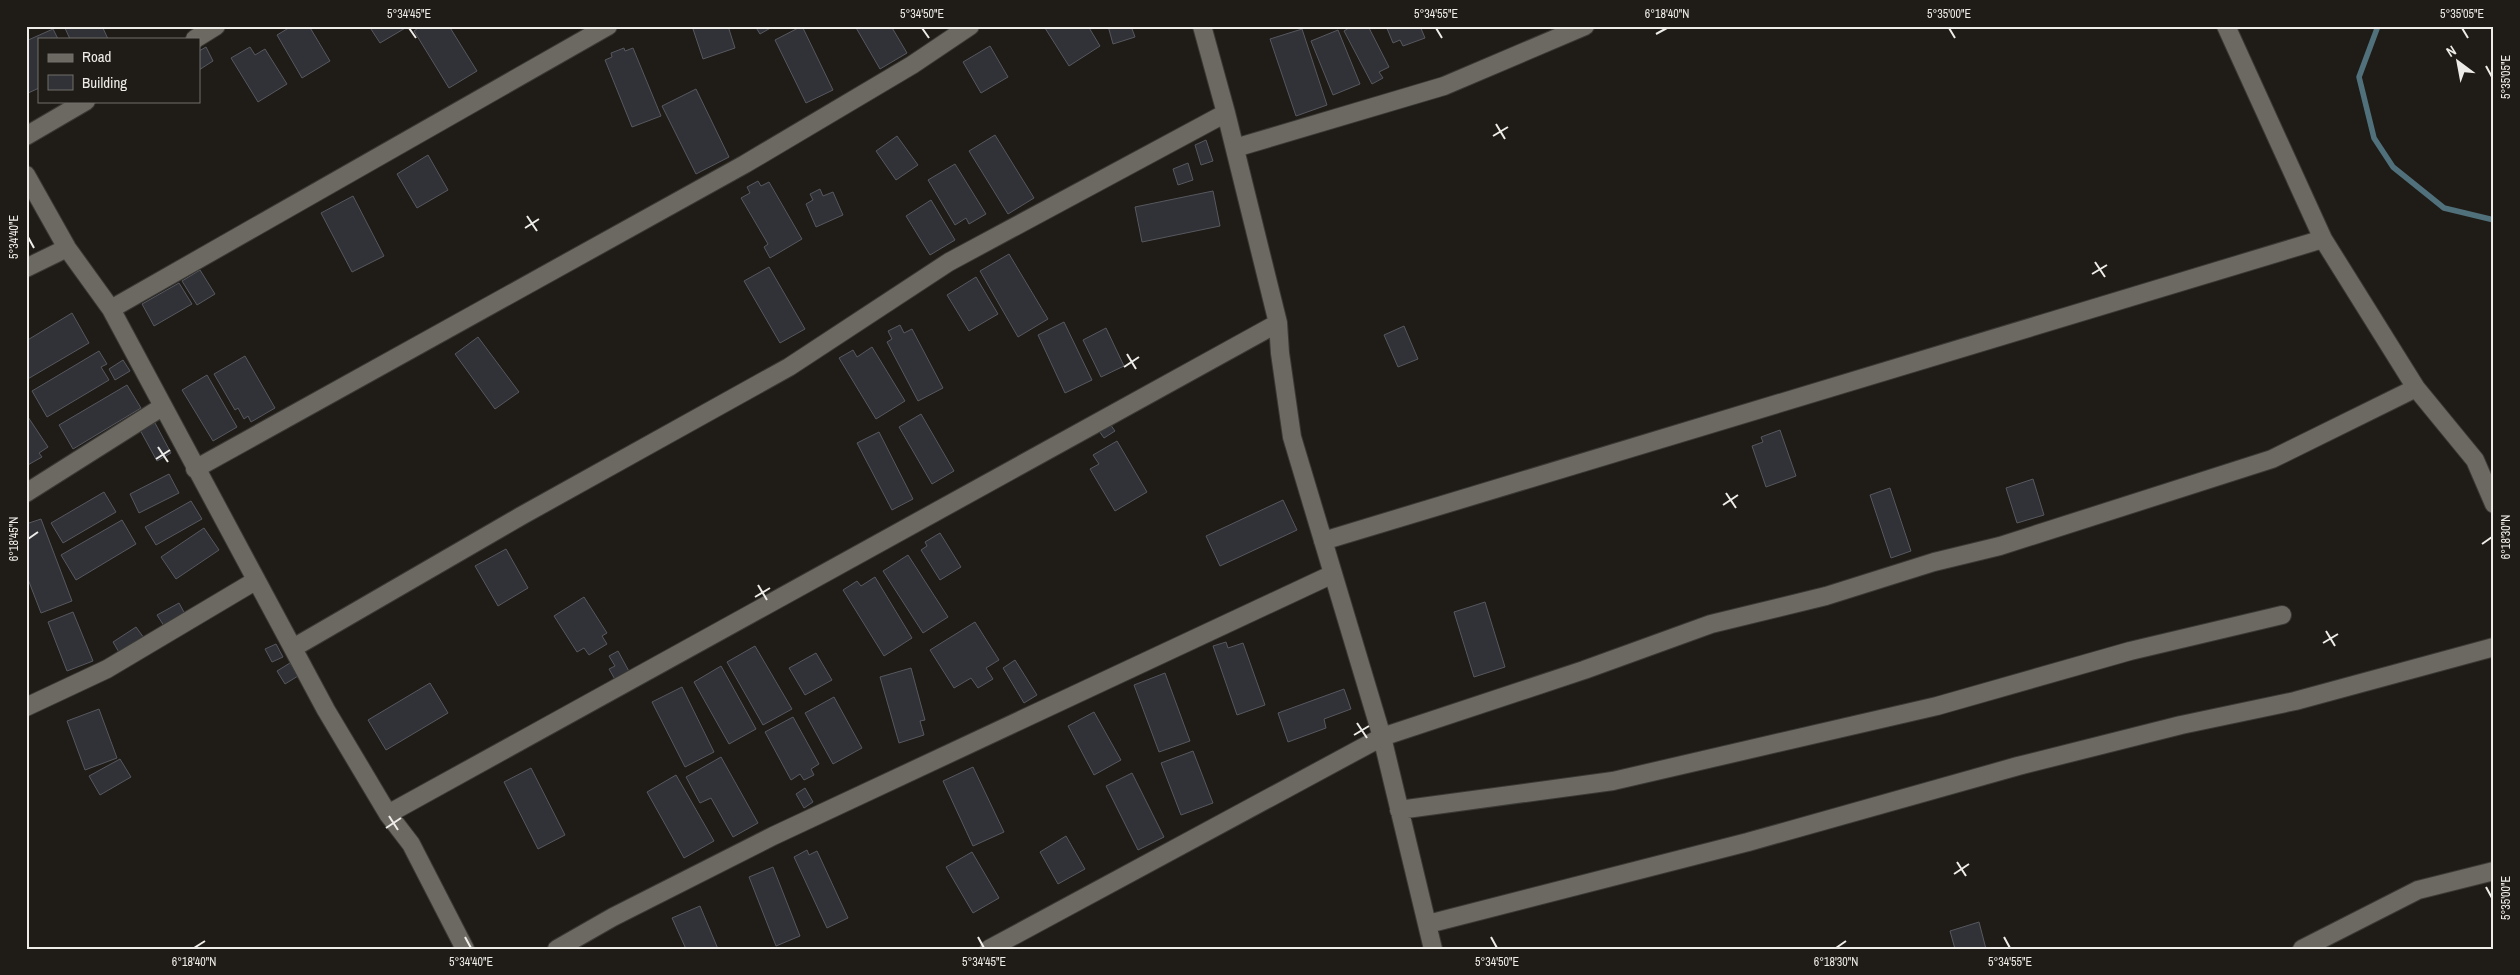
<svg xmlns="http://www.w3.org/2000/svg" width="2520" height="975" viewBox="0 0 2520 975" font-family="'Archivo Narrow',sans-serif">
	<rect width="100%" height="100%" fill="#1f1c17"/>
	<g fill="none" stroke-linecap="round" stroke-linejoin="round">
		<path stroke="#50717c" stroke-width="5.5" d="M2378,26l-19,51 15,61 19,29 51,41 50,12"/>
	</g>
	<path fill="#313238" stroke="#57585f" d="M64,26h38l6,13h-38z
		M292,26h17l21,35 -28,17 -25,-43z
		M369,26h38v1l-27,16z
		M421,26h28l28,45 -28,17 -35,-57z
		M702,26h26l7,22 -32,11 -10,-30z
		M755,26h19l-14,8z
		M802,26l31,64 -27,13 -31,-63z
		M855,26h36l16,27 -27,16z
		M1048,26h40l12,20 -31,20 -24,-38z
		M1108,26h23l4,11 -22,7z
		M1352,26h16l21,41 -10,5 4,6 -11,6 -28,-53z
		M1386,26h34l5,12 -22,8 -3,-6 -7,3z
		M53,29l5,10h-19v49l-13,6v-53z
		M1302,29l25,76 -31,11 -26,-77z
		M1338,30l22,54 -27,11 -22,-54z
		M990,46l18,31 -27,16 -18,-31z
		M206,47l7,14 -14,9v-19z
		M250,47l5,8 10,-6 22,35 -29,18 -27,-44z
		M624,48l1,3 8,-3 28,68 -29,11 -27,-67 7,-3 -1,-4z
		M696,89l33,68 -33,17 -34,-68z
		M995,135l39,63 -26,16 -39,-63z
		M897,136l21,29 -22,15 -20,-29z
		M1206,140l7,21 -12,4 -6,-20z
		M428,155l20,35 -31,18 -20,-34z
		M1188,163l5,17 -15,5 -5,-16z
		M955,164l31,50 -17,10 -3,-6 -11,7 -27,-45z
		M758,181l3,5 8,-4 33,57 -32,19 -6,-11 4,-3 -27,-46 9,-5 -3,-6z
		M820,189l3,7 10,-4 10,23 -27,12 -10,-23 7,-4 -3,-6z
		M1213,191l7,35 -78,16 -7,-35z
		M353,196l31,60 -32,16 -31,-59z
		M931,200l24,40 -25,15 -24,-39z
		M1009,254l39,65 -30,18 -38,-66z
		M769,267l36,62 -25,14 -36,-62z
		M200,270l15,24 -18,11 -15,-24z
		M976,277l22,37 -29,17 -22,-36z
		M179,283l13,21 -38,22 -12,-22z
		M72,313l17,30 -63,37v-39z
		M1064,322l28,58 -27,13 -27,-58z
		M900,325l4,8 8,-4 31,59 -25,13 -31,-59 5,-3 -4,-8z
		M1404,326l14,33 -20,8 -14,-32z
		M1106,328l18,38 -23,11 -18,-37z
		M478,337l41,55 -24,17 -40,-55z
		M872,347l33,54 -29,18 -37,-61 14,-8 4,7z
		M99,351l8,13 -6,3 8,13 -62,37 -15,-26z
		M245,356l30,52 -24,14 -3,-6 -4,3 -6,-11 -3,2 -21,-36z
		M123,360l7,11 -15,9 -6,-11z
		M207,375l30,52 -24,14 -31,-51z
		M127,385l14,23 -68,41 -14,-24z
		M921,414l33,57 -22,13 -33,-57z
		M28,417l20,30 -9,6 3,4 -16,9v-48z
		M155,423l16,30 -14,8 -17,-31z
		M1110,424l5,7 -11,7 -5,-7z
		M1780,430l16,46 -30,11 -14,-41 11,-4 -2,-5z
		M879,432l34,67 -21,11 -35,-67z
		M1117,441l30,51 -32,19 -25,-42 9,-5 -6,-9z
		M169,474l10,19 -40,20 -9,-19z
		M2033,479l11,36 -27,8 -11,-35z
		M1890,488l21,63 -20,7 -21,-63z
		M104,492l12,20 -53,31 -12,-20z
		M1283,500l14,30 -77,36 -14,-30z
		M191,501l11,18 -46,26 -11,-18z
		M41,519l31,82 -31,12 -15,-39v-50z
		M122,520l14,24 -60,36 -15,-25z
		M204,528l15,22 -43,29 -15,-22z
		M940,533l21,34 -21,13 -19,-30 6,-4 -2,-4z
		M506,549l22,39 -30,18 -23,-40z
		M908,555l40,62 -25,16 -40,-62z
		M875,577l37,61 -28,18 -41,-66 14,-9 4,5z
		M584,597l23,36 -5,3 5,8 -18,11 -5,-7 -7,4 -23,-36z
		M1485,602l20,65 -31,10 -20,-65z
		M179,603l6,11 -21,12 -7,-11z
		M73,612l20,49 -26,10 -19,-49z
		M975,622l24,38 -13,8 7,11 -15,9 -7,-10 -17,10 -24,-38z
		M136,627l8,11 -24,16 -7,-12z
		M1226,642l2,6 15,-5 22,62 -28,10 -24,-69z
		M276,644l7,13 -11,5 -7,-13z
		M755,646l37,63 -29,16 -36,-63z
		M618,651l13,24 -14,8 -8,-14 6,-3 -6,-10z
		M816,653l16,27 -27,15 -16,-27z
		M1015,660l22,35 -13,8 -21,-35z
		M290,663l8,13 -13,8 -8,-13z
		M721,666l35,63 -27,15 -35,-62z
		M911,668l14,52 -5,1 4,14 -25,8 -19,-66z
		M1165,673l25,68 -31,11 -25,-67z
		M430,683l18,30 -62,37 -18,-30z
		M682,687l32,65 -29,15 -33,-65z
		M1344,689l7,20 -27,10 2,9 -38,14 -10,-29z
		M834,697l28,51 -29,16 -28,-51z
		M99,709l18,49 -32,12 -18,-49z
		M1094,712l27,48 -27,15 -26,-49z
		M793,717l26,47 -8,5 3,6 -10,5 -4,-6 -9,6 -26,-48z
		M1193,751l20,52 -32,12 -20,-52z
		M721,757l37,66 -25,14 -22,-39 -11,5 -14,-26z
		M120,759l11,18 -31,18 -11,-19z
		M973,767l31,65 -31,14 -30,-65z
		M531,768l34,67 -27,14 -34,-67z
		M1132,773l32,64 -26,13 -32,-64z
		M676,775l38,66 -30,17 -37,-66z
		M805,788l8,14 -9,6 -8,-14z
		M1066,836l19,33 -27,15 -18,-32z
		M807,850l2,5 8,-4 31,67 -21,10 -33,-71z
		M972,852l27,46 -26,15 -27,-46z
		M773,867l27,69 -24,10 -27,-69z
		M700,906l18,43h-32l-14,-31z
		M1979,922l7,27h-31l-5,-18z"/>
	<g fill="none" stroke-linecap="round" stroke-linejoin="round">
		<defs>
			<path id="street" d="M1202,26l24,87 52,210 2,30 12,84 90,300 51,212
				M2226,26l97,213 93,149 59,72 19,44
				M195,39l21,-13
				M26,136l60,-35
				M1235,148l209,-62 141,-60
				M26,175l41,73 44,61 215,401 62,104 23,30 54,105
				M26,268l41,-20
				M111,309l497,-283
				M195,469l550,-305 167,-99 58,-39
				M26,493l136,-86
				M1323,541l1000,-302
				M293,648l228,-132 268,-149 160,-105 277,-149
				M26,707l81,-38 148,-88
				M1399,810l214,-29 324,-75 193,-55 152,-36
				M388,814l890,-491
				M1428,924l320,-82 270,-76 163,-41 114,-24 199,-54
				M557,949l56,-32 160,-81 560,-262
				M989,949l393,-212 202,-67 127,-46 115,-28 108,-34 66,-16 272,-87 144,-71
				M2302,949l116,-59 76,-19"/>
		</defs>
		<use href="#street" stroke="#3b3935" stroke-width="20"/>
		<use href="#street" stroke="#6c6962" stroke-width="18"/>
	</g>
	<path fill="none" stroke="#eeece8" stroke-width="2" d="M409,28l7,10M922,28l7,10M1436,28l6,10M1949,28l6,10M2462,28l6,10M1656,34l11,-6M2486,66l6,11M1496,124l9,15M1493,136l15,-9M527,216l10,15M525,228l14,-9M28,237l6,11M2095,262l10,15M2092,274l15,-9M1127,354l9,15M1124,367l15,-10M158,447l10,15M156,459l14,-9M1726,493l10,15M1723,505l15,-10M28,539l10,-7M2482,544l10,-7M758,585l9,15M755,597l15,-9M2326,631l9,15M2323,643l15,-9M1357,723l10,15M1354,735l15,-9M389,816l9,14M386,828l15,-10M1957,862l9,14M1954,874l15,-10M2486,887l6,11M465,937l6,11M978,937l6,11M1491,937l6,11M2004,937l6,11M194,948l11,-7M1836,948l10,-7"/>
	<rect width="2520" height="975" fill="none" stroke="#1f1c17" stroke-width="55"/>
	<rect x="38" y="38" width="162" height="65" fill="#1f1c17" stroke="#726f6b"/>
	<rect x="48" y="54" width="25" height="8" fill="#6c6962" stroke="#726f6b"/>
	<text x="82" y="62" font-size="15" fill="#eeece8">Road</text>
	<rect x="48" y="75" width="25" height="15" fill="#313238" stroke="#726f6b"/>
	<text x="82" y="88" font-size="15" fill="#eeece8">Building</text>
	<g transform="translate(2458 62) rotate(328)" stroke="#1f1c17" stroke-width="4" paint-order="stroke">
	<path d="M0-4L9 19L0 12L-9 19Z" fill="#eeece8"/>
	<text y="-8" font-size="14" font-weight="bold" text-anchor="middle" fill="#eeece8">N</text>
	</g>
	<rect x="28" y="28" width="2464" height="920" fill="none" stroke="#eeece8" stroke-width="2"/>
	<g font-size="12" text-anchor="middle" fill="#eeece8">
		<text x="409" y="18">5°34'45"E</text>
		<text x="922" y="18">5°34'50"E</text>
		<text x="1436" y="18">5°34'55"E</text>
		<text x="1667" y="18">6°18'40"N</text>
		<text x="1949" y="18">5°35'00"E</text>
		<text x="2462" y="18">5°35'05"E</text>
		<text transform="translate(2506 77) rotate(-90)" y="4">5°35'05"E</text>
		<text transform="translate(14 237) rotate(-90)" y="4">5°34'40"E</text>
		<text transform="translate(2506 537) rotate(-90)" y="4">6°18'30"N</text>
		<text transform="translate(14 539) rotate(-90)" y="4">6°18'45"N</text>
		<text transform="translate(2506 898) rotate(-90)" y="4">5°35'00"E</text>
		<text x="194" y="966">6°18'40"N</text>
		<text x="471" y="966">5°34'40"E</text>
		<text x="984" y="966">5°34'45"E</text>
		<text x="1497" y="966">5°34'50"E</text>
		<text x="1836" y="966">6°18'30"N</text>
		<text x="2010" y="966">5°34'55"E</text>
	</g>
</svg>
